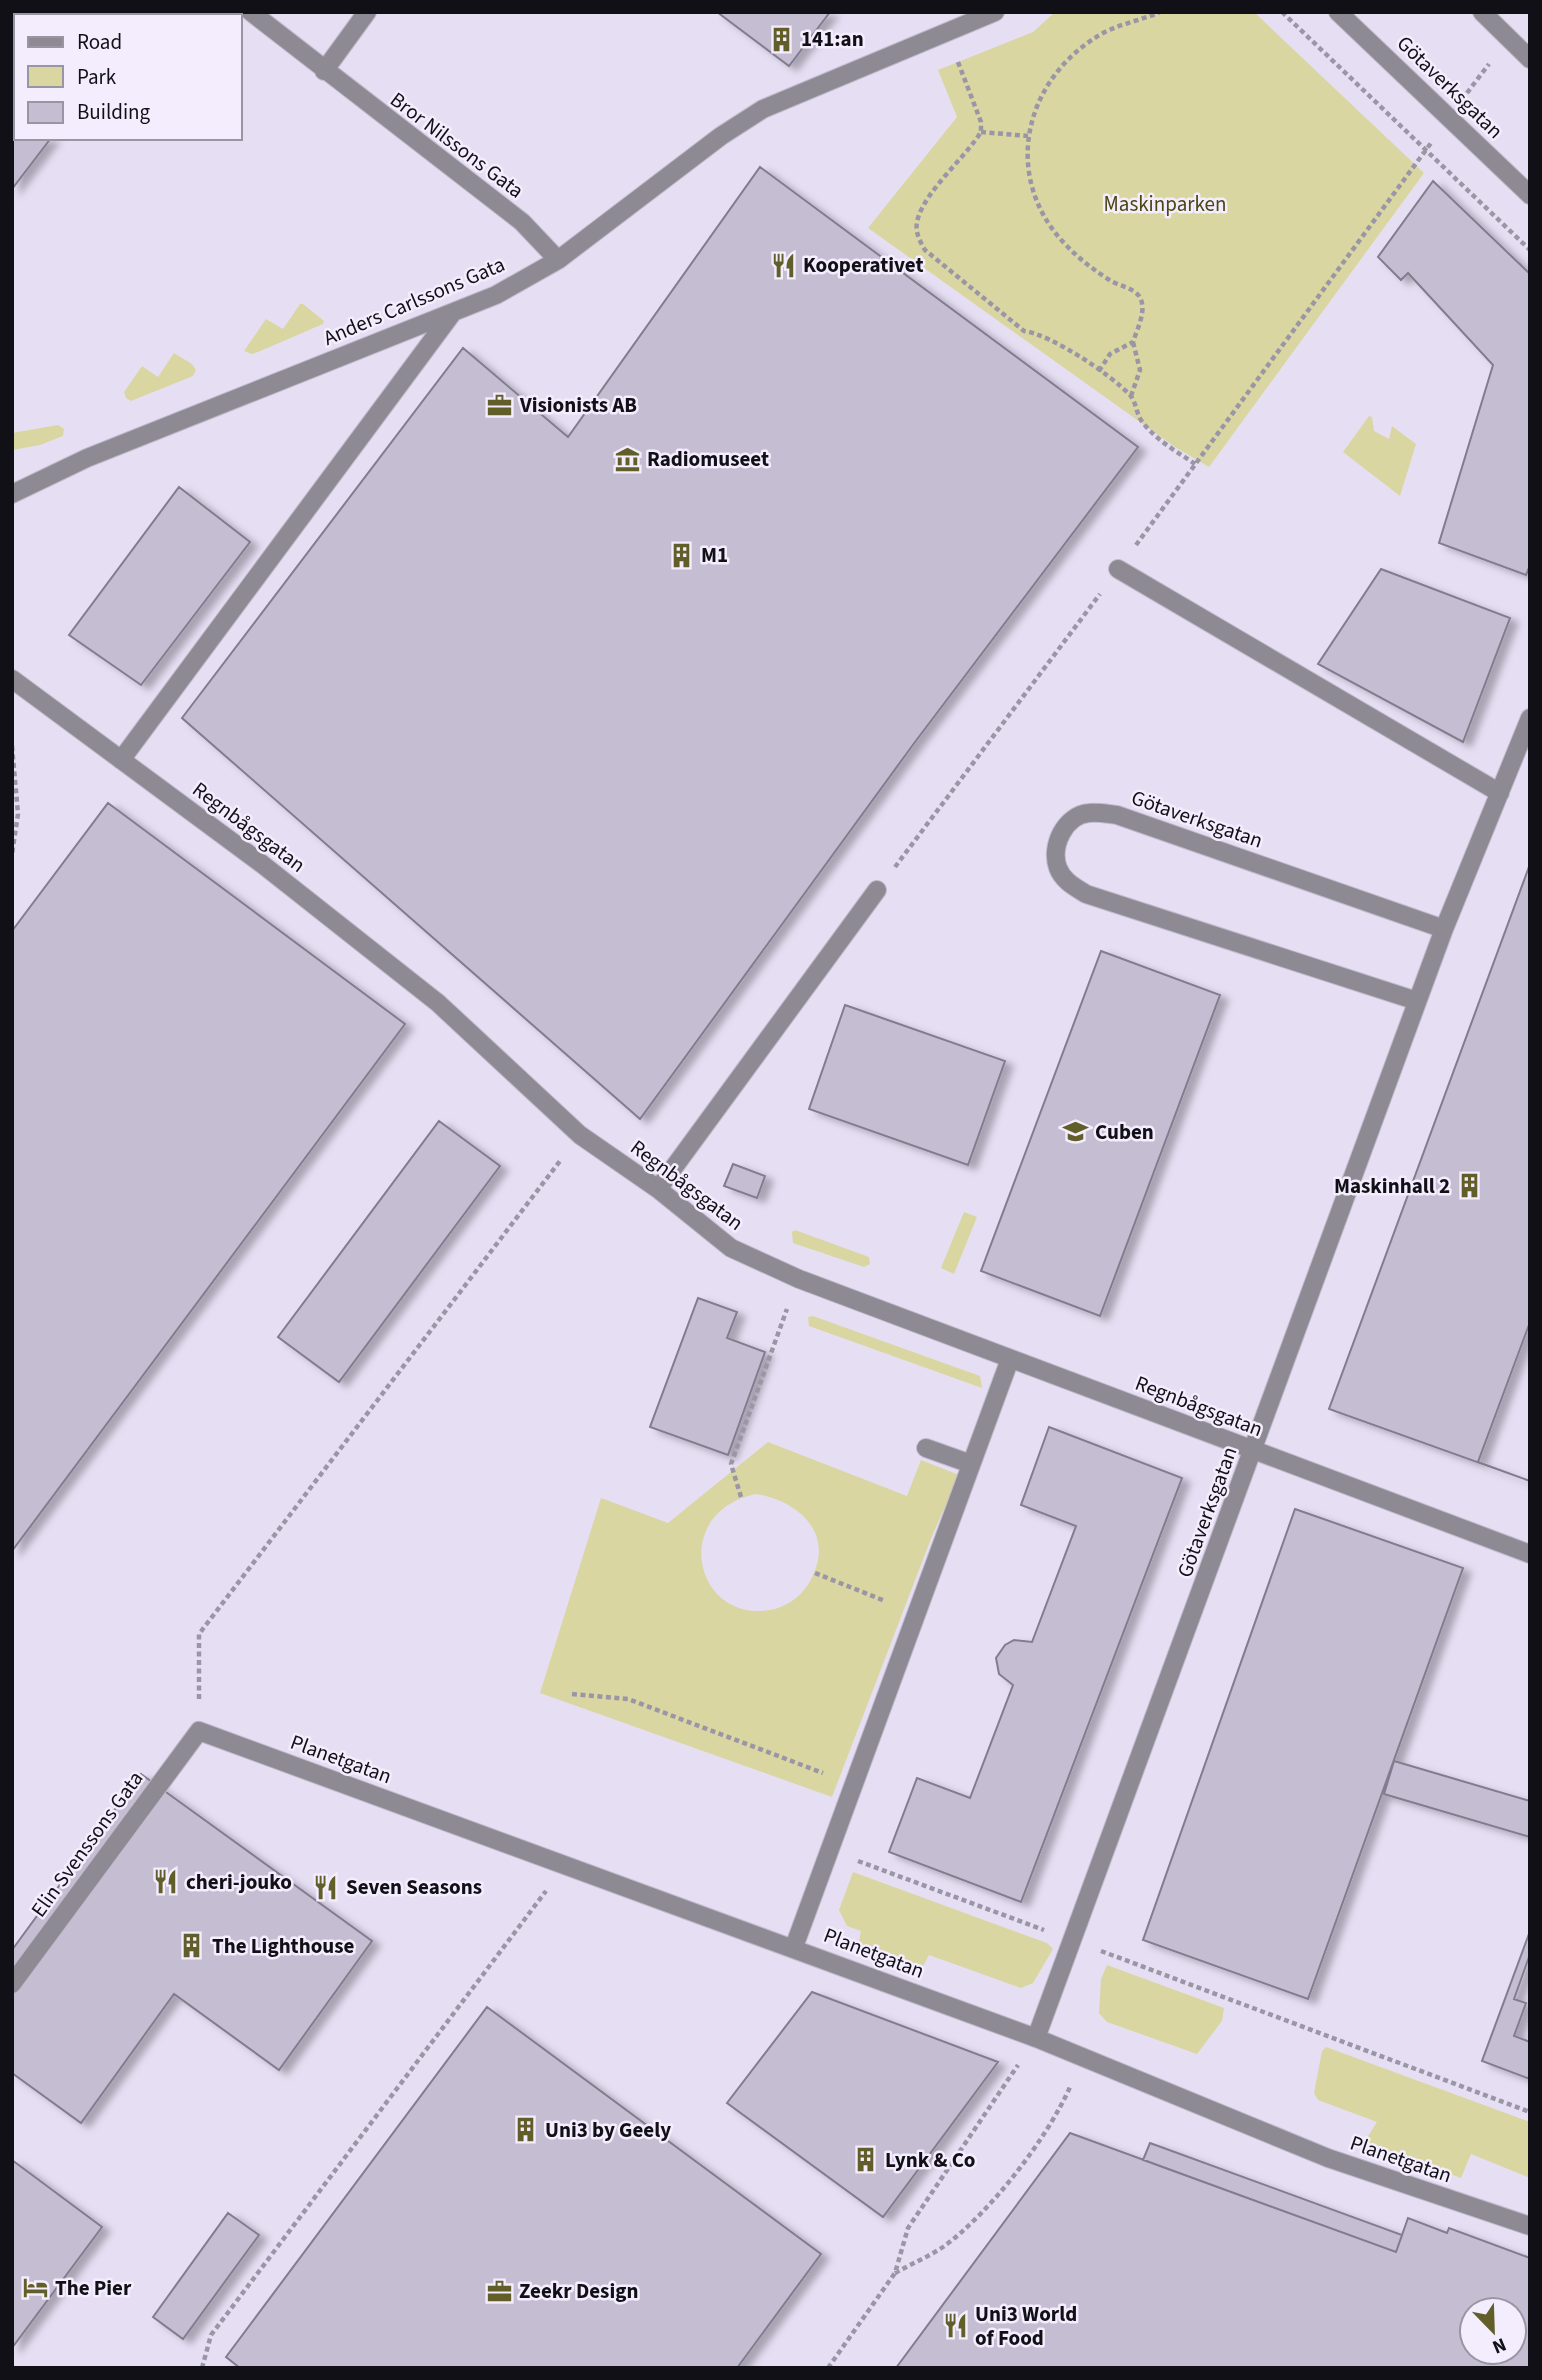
<svg xmlns="http://www.w3.org/2000/svg" width="1542" height="2380" viewBox="0 0 1542 2380" font-family="'Source Sans 3',sans-serif">
	<defs>
		<filter id="shadow"><feDropShadow dx="8" dy="4.5" stdDeviation="3.5" flood-color="#0004"/></filter>
	</defs>
	<rect width="100%" height="100%" fill="#e6dff4"/>
	<path fill="#d9d6a1" fill-rule="evenodd" d="M1055,12h199l170,161 -215,294 -34,-20 -307,-219 89,-111 -19,-47 95,-38z
		M300,304h3l21,17 -1,3 -65,28 -6,2 -8,-3 22,-32 17,10z
		M174,353l18,11 4,6 -3,6 -62,25 -5,-3 -2,-6 18,-26 16,11z
		M1369,416l3,1 2,14 15,8 3,-13 24,18 -16,52 -57,-44z
		M58,425l6,4 -1,7 -23,9 -28,5v-17z
		M964,1212l13,5 -23,57 -13,-6z
		M795,1230l74,27 1,7 -6,3 -71,-24 -1,-11z
		M813,1316l167,60 2,12 -173,-62 -1,-9z
		M768,1442l139,54 14,-36 38,15 -27,61 -100,261 -292,-104 61,-195 67,25zM756,1494c39,6 78,37 57,81 -7,17 -21,29 -38,34 -80,19 -107,-97 -19,-115z
		M853,1872l194,71 6,6 -20,34 -12,5 -92,-33 -11,21 -53,-19 -8,-5 4,-21 -14,-5 -8,-16z
		M1107,1965l117,43 -2,13 -25,33 -90,-32 -8,-9 2,-34z
		M1326,2047l204,75v56l-59,-24 -10,24 -96,-37 12,-19 -59,-22 -4,-7 8,-42z"/>
	<path fill="#c5bed2" stroke="#837c8f" stroke-width="2" fill-rule="evenodd" filter="url(#shadow)" d="M12,12h46l5,4h-47v122h35l-39,51z
		M717,12h113l-41,54z
		M760,167l378,280 -223,295 -275,377 -458,-401 281,-370 105,89z
		M1433,181l97,93v291l-4,10 -87,-32 54,-178 -85,-92 -7,7 -23,-23z
		M179,487l71,55 -109,143 -72,-50z
		M1381,569l129,49 -47,124 -145,-78z
		M108,803l297,221 -393,527v-620z
		M1530,864v617l-201,-72z
		M1101,951l119,44 -120,321 -119,-45z
		M845,1005l160,56 -37,104 -159,-56z
		M439,1121l61,45 -161,216 -61,-45z
		M733,1164l32,12 -8,22 -33,-12z
		M698,1298l39,14 -10,26 38,14 -37,103 -78,-28z
		M1530,1322v159l-52,-19z
		M1049,1427l133,51 -161,424 -132,-50 28,-74 53,20 43,-113 -14,-11 -3,-16 9,-13 9,-5 18,2 44,-116 -55,-21z
		M1295,1509l168,59 -155,431 -165,-59z
		M1394,1761l136,40v36l-146,-43z
		M141,1774l231,167 -93,129 -105,-76 -93,129 -69,-50v-123z
		M1530,1931v148l-48,-18z
		M1530,1954v88l-16,-6 12,-33 -12,-4z
		M812,1992l186,70 -115,155 -156,-114z
		M487,2007l334,247 -84,114h-497l-14,-11z
		M1070,2133l326,119 12,-34 39,15 2,-5 81,30v110h-634zM1472,2310h42v42h-42z
		M1150,2143l252,92 -6,17 -253,-92z
		M12,2160l90,67 -90,121z
		M228,2213l31,22 -76,104 -30,-22z"/>
	<g fill="none" stroke-linecap="round" stroke-linejoin="round">
		<defs>
			<path id="minor" d="M251,12l271,210 36,38
				M1338,12l192,183
				M1482,12l48,47
				M324,71l43,-59
				M12,494l75,-36 409,-163 62,-35 163,-124 42,-27 232,-97
				M1118,569l382,224
				M12,679l250,185 176,139 142,132 78,54 73,59 68,31 731,275
				M121,760l330,-445
				M1417,1001l-331,-107c-11,-7 -23,-13 -28,-26 -8,-22 7,-53 31,-55 9,-1 19,1 28,2l327,114
				M658,1189l219,-299
				M926,1448l45,16
				M794,1947l216,-588
				M12,1984l187,-253 837,307 292,120 202,68
				M1036,2038l408,-1109 86,-211"/>
		</defs>
		<use href="#minor" stroke="#c0bacc" stroke-width="20"/>
		<path stroke="#9b96a6" stroke-width="4.5" stroke-dasharray="5 3.5" stroke-linecap="butt" d="M1282,12l248,238
			M958,62l23,60v10c-17,27 -54,57 -63,86 -4,12 1,22 7,32l99,81c28,4 86,43 106,64 6,7 6,17 11,25 13,19 35,31 54,44
			M1467,93l22,-29
			M981,132l47,4
			M1099,371l11,-17 23,-12c4,-13 15,-33 6,-46 -6,-8 -19,-10 -28,-15 -17,-11 -32,-22 -46,-37 -65,-68 -41,-168 40,-212 18,-9 37,-12 55,-20
			M1131,396l9,-26 -7,-28
			M1136,545l295,-402
			M12,746l6,68 -6,40
			M895,867l205,-273
			M741,1497l-10,-33 56,-155
			M815,1573l70,28
			M572,1694l56,5 195,74
			M199,1699v-65l361,-473
			M858,1861l186,69
			M1101,1951l429,161
			M895,2273c16,-9 33,-16 48,-26 46,-33 104,-108 127,-160
			M202,2368l9,-33 335,-444
			M828,2368l67,-95 13,-45 110,-163"/>
		<use href="#minor" stroke="#8d8a93" stroke-width="18"/>
	</g>
	<defs>
		<symbol id="building-bare" viewBox="-9 -9 18 18"><path d="M-4-6H4V6H1V3H-1V6H-4ZM-2.5-4.3h1.7v1.8h-1.7ZM.8-4.3h1.7v1.8H.8ZM-2.5-1h1.7V.8h-1.7ZM.8-1h1.7V.8H.8Z" fill="#625e2a" stroke="#f3edfe" stroke-width="2.5" paint-order="stroke"/></symbol>
		<symbol id="restaurant-bare" viewBox="-9 -9 18 18"><path d="M-5-6h1v4h1v-4h1v4h1v-4h1v5L-1.5 .5V6h-2V.5L-5-1ZM5-6V6H3V1.5H1.5Q1.5-4 5-6Z" fill="#625e2a" stroke="#f3edfe" stroke-width="2.5" paint-order="stroke"/></symbol>
		<symbol id="office-bare" viewBox="-9 -9 18 18"><path d="M-6-3h4V-5.5h4V-3h4V5H-6ZM-1-4.5V-3h2v-1.5ZM-6 0V1H6V0Z" fill="#625e2a" stroke="#f3edfe" stroke-width="2.5" paint-order="stroke"/></symbol>
		<symbol id="museum-bare" viewBox="-9 -9 18 18"><path d="M0-6L6-3V-2H-6V-3ZM-5-1h2V3h-2ZM-1-1h2V3h-2ZM3-1h2V3H3ZM-6 4H6V6H-6Z" fill="#625e2a" stroke="#f3edfe" stroke-width="2.5" paint-order="stroke"/></symbol>
		<symbol id="school-bare" viewBox="-9 -9 18 18"><path d="M0-5L7-2L0 1L-7-2ZM-4 1L0 2.5L4 1V4Q0 6-4 4Z" fill="#625e2a" stroke="#f3edfe" stroke-width="2.5" paint-order="stroke"/></symbol>
		<symbol id="hotel-bare" viewBox="-9 -9 18 18"><path d="M-6-4.5h1.5V1H6V5H4.5V3h-9V5H-6ZM-4 0a1.8 1.8 0 1 1 3.6 0ZM.5 0V-2.5h3Q6-2.5 6 0Z" fill="#625e2a" stroke="#f3edfe" stroke-width="2.5" paint-order="stroke"/></symbol>
	</defs>
	<g fill-rule="evenodd">
		<use href="#building-bare" x="764" y="22" width="35" height="35"/>
		<use href="#restaurant-bare" x="766" y="248" width="35" height="35"/>
		<use href="#office-bare" x="482" y="388" width="35" height="35"/>
		<use href="#museum-bare" x="610" y="442" width="35" height="35"/>
		<use href="#building-bare" x="664" y="538" width="35" height="35"/>
		<use href="#school-bare" x="1058" y="1114" width="35" height="35"/>
		<use href="#building-bare" x="1452" y="1168" width="35" height="35"/>
		<use href="#restaurant-bare" x="148" y="1864" width="35" height="35"/>
		<use href="#restaurant-bare" x="308" y="1870" width="35" height="35"/>
		<use href="#building-bare" x="174" y="1928" width="35" height="35"/>
		<use href="#building-bare" x="508" y="2112" width="35" height="35"/>
		<use href="#building-bare" x="848" y="2142" width="35" height="35"/>
		<use href="#hotel-bare" x="18" y="2270" width="35" height="35"/>
		<use href="#office-bare" x="482" y="2274" width="35" height="35"/>
		<use href="#restaurant-bare" x="938" y="2308" width="35" height="35"/>
	</g>
	<g text-anchor="middle" stroke-width="5" stroke-linejoin="round" paint-order="stroke">
		<g font-size="21" font-weight="bold" fill="#121017" stroke="#f3edfe" text-anchor="start">
			<text x="801" y="46">141:an</text>
			<text x="803" y="272">Kooperativet</text>
			<text x="520" y="412">Visionists AB</text>
			<text x="647" y="466">Radiomuseet</text>
			<text x="701" y="562">M1</text>
			<text x="1095" y="1139">Cuben</text>
			<text x="1450" y="1193" text-anchor="end">Maskinhall 2</text>
			<text x="186" y="1889">cheri-jouko</text>
			<text x="346" y="1894">Seven Seasons</text>
			<text x="212" y="1953">The Lighthouse</text>
			<text x="545" y="2137">Uni3 by Geely</text>
			<text x="885" y="2167">Lynk &amp; Co</text>
			<text x="55" y="2295">The Pier</text>
			<text x="519" y="2298">Zeekr Design</text>
			<text x="975" y="2321">Uni3 World<tspan x="975" dy="24">of Food</tspan></text>
		</g>
		<g font-size="21" fill="#121017" stroke="#f3edfe">
			<text transform="translate(1450 87) rotate(44)" y="7">Götaverksgatan</text>
			<text transform="translate(457 145) rotate(37)" y="7">Bror Nilssons Gata</text>
			<text transform="translate(414 301) rotate(-23)" y="7">Anders Carlssons Gata</text>
			<text transform="translate(1197 819) rotate(19)" y="7">Götaverksgatan</text>
			<text transform="translate(249 827) rotate(37)" y="7">Regnbågsgatan</text>
			<text transform="translate(687 1185) rotate(37)" y="7">Regnbågsgatan</text>
			<text transform="translate(1199 1406) rotate(21)" y="7">Regnbågsgatan</text>
			<text transform="translate(1207 1512) rotate(-70)" y="7">Götaverksgatan</text>
			<text transform="translate(341 1759) rotate(20)" y="7">Planetgatan</text>
			<text transform="translate(87 1844) rotate(-54)" y="7">Elin Svenssons Gata</text>
			<text transform="translate(874 1953) rotate(21)" y="7">Planetgatan</text>
			<text transform="translate(1401 2159) rotate(19)" y="7">Planetgatan</text>
		</g>
		<g font-size="21" fill="#4a4711" stroke="#f3edfe">
			<text x="1165" y="211">Maskinparken</text>
		</g>
	</g>
	<rect width="1542" height="2380" fill="none" stroke="#121017" stroke-width="28"/>
	<rect x="14" y="14" width="228" height="126" fill="#f3edfe" stroke="#9995a2" stroke-width="2"/>
	<rect x="28" y="37" width="35" height="10" fill="#8d8a93" stroke="#9995a2" stroke-width="2"/>
	<text x="77" y="49" font-size="21" fill="#121017">Road</text>
	<rect x="28" y="66" width="35" height="21" fill="#d9d6a1" stroke="#9995a2" stroke-width="2"/>
	<text x="77" y="84" font-size="21" fill="#121017">Park</text>
	<rect x="28" y="102" width="35" height="21" fill="#c5bed2" stroke="#9995a2" stroke-width="2"/>
	<text x="77" y="119" font-size="21" fill="#121017">Building</text>
	<g transform="translate(1493 2331) rotate(157)"><circle r="33" fill="#f3edfe" stroke="#9995a2" stroke-width="2"/>
	<path d="M0-5L12 26L0 18L-12 26Z" fill="#625e2a"/>
	<text y="-10" font-size="19" font-weight="bold" text-anchor="middle" fill="#121017">N</text>
	</g>
</svg>
